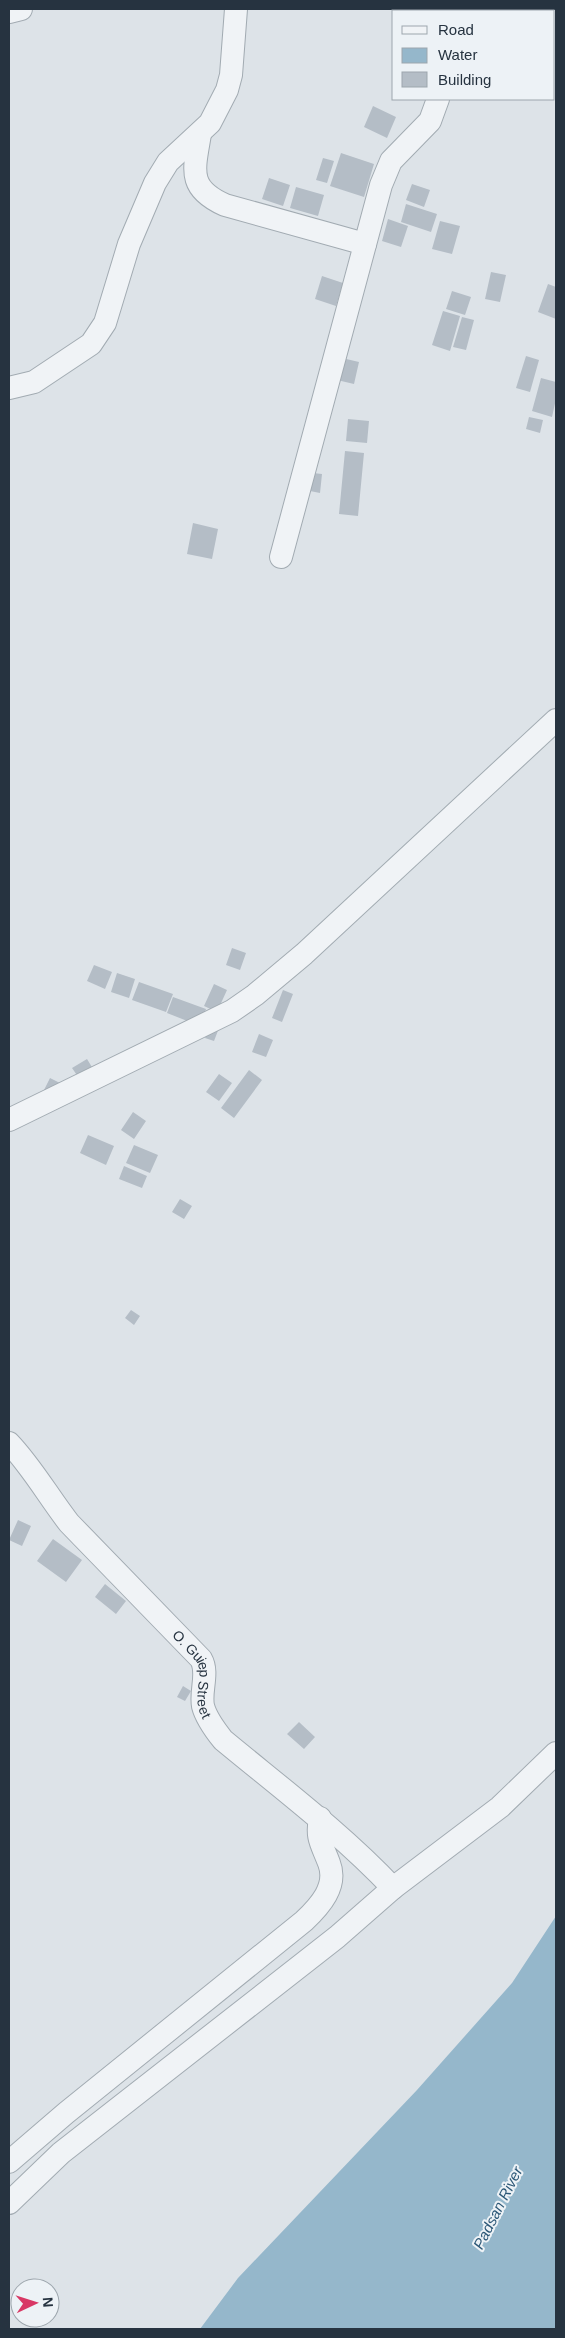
<svg xmlns="http://www.w3.org/2000/svg" width="565" height="2338" viewBox="0 0 565 2338" font-family="Arial,sans-serif">
	<rect width="100%" height="100%" fill="#dde3e8"/>
	<path fill="#95b7cb" d="M556,1916v413h-356l38,-51 179,-188 95,-107z"/>
	<path fill="#b4bdc6" d="M373,106l23,11 -9,21 -23,-11z
		M341,153l33,11 -10,33 -34,-11z
		M323,158l11,3 -7,22 -11,-3z
		M269,178l21,7 -7,21 -21,-7z
		M412,184l18,6 -6,17 -18,-7z
		M296,187l28,8 -6,21 -28,-8z
		M406,204l31,10 -6,18 -30,-10z
		M388,219l20,7 -7,21 -19,-6z
		M440,221l20,5 -8,28 -20,-5z
		M491,272l15,3 -6,27 -15,-3z
		M322,276l21,7 -7,23 -21,-7z
		M548,284l8,3v32l-18,-7z
		M452,291l19,6 -6,18 -19,-6z
		M443,311l17,5 -10,35 -18,-6z
		M462,317l12,3 -8,30 -13,-3z
		M526,356l13,4 -9,32 -14,-4z
		M342,358l17,4 -5,22 -17,-4z
		M541,378l15,4v17l-4,18 -20,-6z
		M529,417l14,3 -3,13 -14,-4z
		M348,419l21,2 -2,22 -21,-2z
		M345,451l19,2 -6,63 -19,-2z
		M313,473l9,1 -2,19 -10,-2z
		M193,523l25,6 -6,30 -25,-5z
		M232,948l14,5 -6,17 -14,-5z
		M94,965l18,7 -7,17 -18,-8z
		M117,973l18,6 -6,19 -18,-6z
		M139,982l34,12 -7,18 -34,-12z
		M214,984l13,6 -10,22 -13,-6z
		M283,990l10,4 -11,28 -10,-4z
		M173,997l33,12 -6,17 -33,-13z
		M210,1025l9,3 -5,13 -9,-3z
		M259,1034l14,6 -7,17 -14,-5z
		M87,1059l8,13 -14,9 -9,-13z
		M249,1070l13,10 -28,38 -13,-10z
		M219,1074l13,9 -13,18 -13,-9z
		M50,1078l10,5 -17,9z
		M133,1112l13,9 -12,18 -13,-9z
		M88,1135l26,11 -8,19 -26,-12z
		M134,1145l24,10 -8,18 -24,-10z
		M124,1166l23,10 -5,12 -23,-9z
		M180,1199l12,7 -8,13 -12,-7z
		M131,1310l9,6 -6,9 -9,-7z
		M18,1520l13,6 -9,20 -13,-6z
		M53,1539l29,21 -16,22 -29,-21z
		M105,1584l21,17 -10,13 -21,-17z
		M183,1686l8,5 -6,10 -8,-4z
		M299,1722l16,15 -11,12 -17,-15z"/>
	<g fill="none" stroke-linecap="round" stroke-linejoin="round">
		<defs>
			<g id="minor">
				<path d="M466,11l1,-2"/>
				<path d="M9,12l12,-3"/>
				<path d="M200,134c-6,36 -13,54 25,71l140,39"/>
				<path d="M9,388l25,-6 57,-38 14,-21 24,-79 26,-61 13,-21 42,-39 17,-33 4,-15 5,-66"/>
				<path d="M281,557l100,-372 10,-24 39,-40 8,-22"/>
				<path d="M9,1120l223,-109 23,-16 49,-41 252,-234"/>
				<path id="s1" d="M9,1443c23,24 39,53 60,80l132,136c8,14 -1,31 2,47 3,12 12,24 20,34 58,48 118,93 170,148"/>
				<path d="M9,2162l57,-49 238,-192c16,-15 34,-35 25,-58 -7,-19 -13,-24 -9,-45"/>
				<path d="M9,2203l52,-50 276,-216 56,-49 107,-81 56,-54"/>
			</g>
		</defs>
		<use href="#minor" stroke="#a2abb2" stroke-width="24"/>
		<use href="#minor" stroke="#f0f3f6" stroke-width="22"/>
	</g>
	<g text-anchor="middle" stroke-width="4" stroke-linejoin="round" paint-order="stroke">
		<g font-size="14" fill="#263340" stroke="#edf2f6">
			<text dy="5" stroke="none"><textPath href="#s1" startOffset="301">O. Guiep Street</textPath></text>
		</g>
		<g font-size="15" font-style="italic" fill="#2d5877" stroke="#edf2f6">
			<text transform="translate(498 2208) rotate(-63)" y="5">Padsan River</text>
		</g>
	</g>
	<rect width="565" height="2338" fill="none" stroke="#263340" stroke-width="20"/>
	<rect x="392" y="10" width="162" height="90" fill="#edf2f6" stroke="#9da6ad"/>
	<rect x="402" y="26" width="25" height="8" fill="#f0f3f6" stroke="#9da6ad"/>
	<text x="438" y="35" font-size="15" fill="#263340">Road</text>
	<rect x="402" y="48" width="25" height="15" fill="#95b7cb" stroke="#9da6ad"/>
	<text x="438" y="60" font-size="15" fill="#263340">Water</text>
	<rect x="402" y="72" width="25" height="15" fill="#b4bdc6" stroke="#9da6ad"/>
	<text x="438" y="85" font-size="15" fill="#263340">Building</text>
	<g transform="translate(35 2303) rotate(86)"><circle r="24" fill="#edf2f6" stroke="#9da6ad"/>
	<path d="M0-4L9 19L0 12L-9 19Z" fill="#d83865"/>
	<text y="-8" font-size="14" font-weight="bold" text-anchor="middle" fill="#263340">N</text>
	</g>
</svg>
